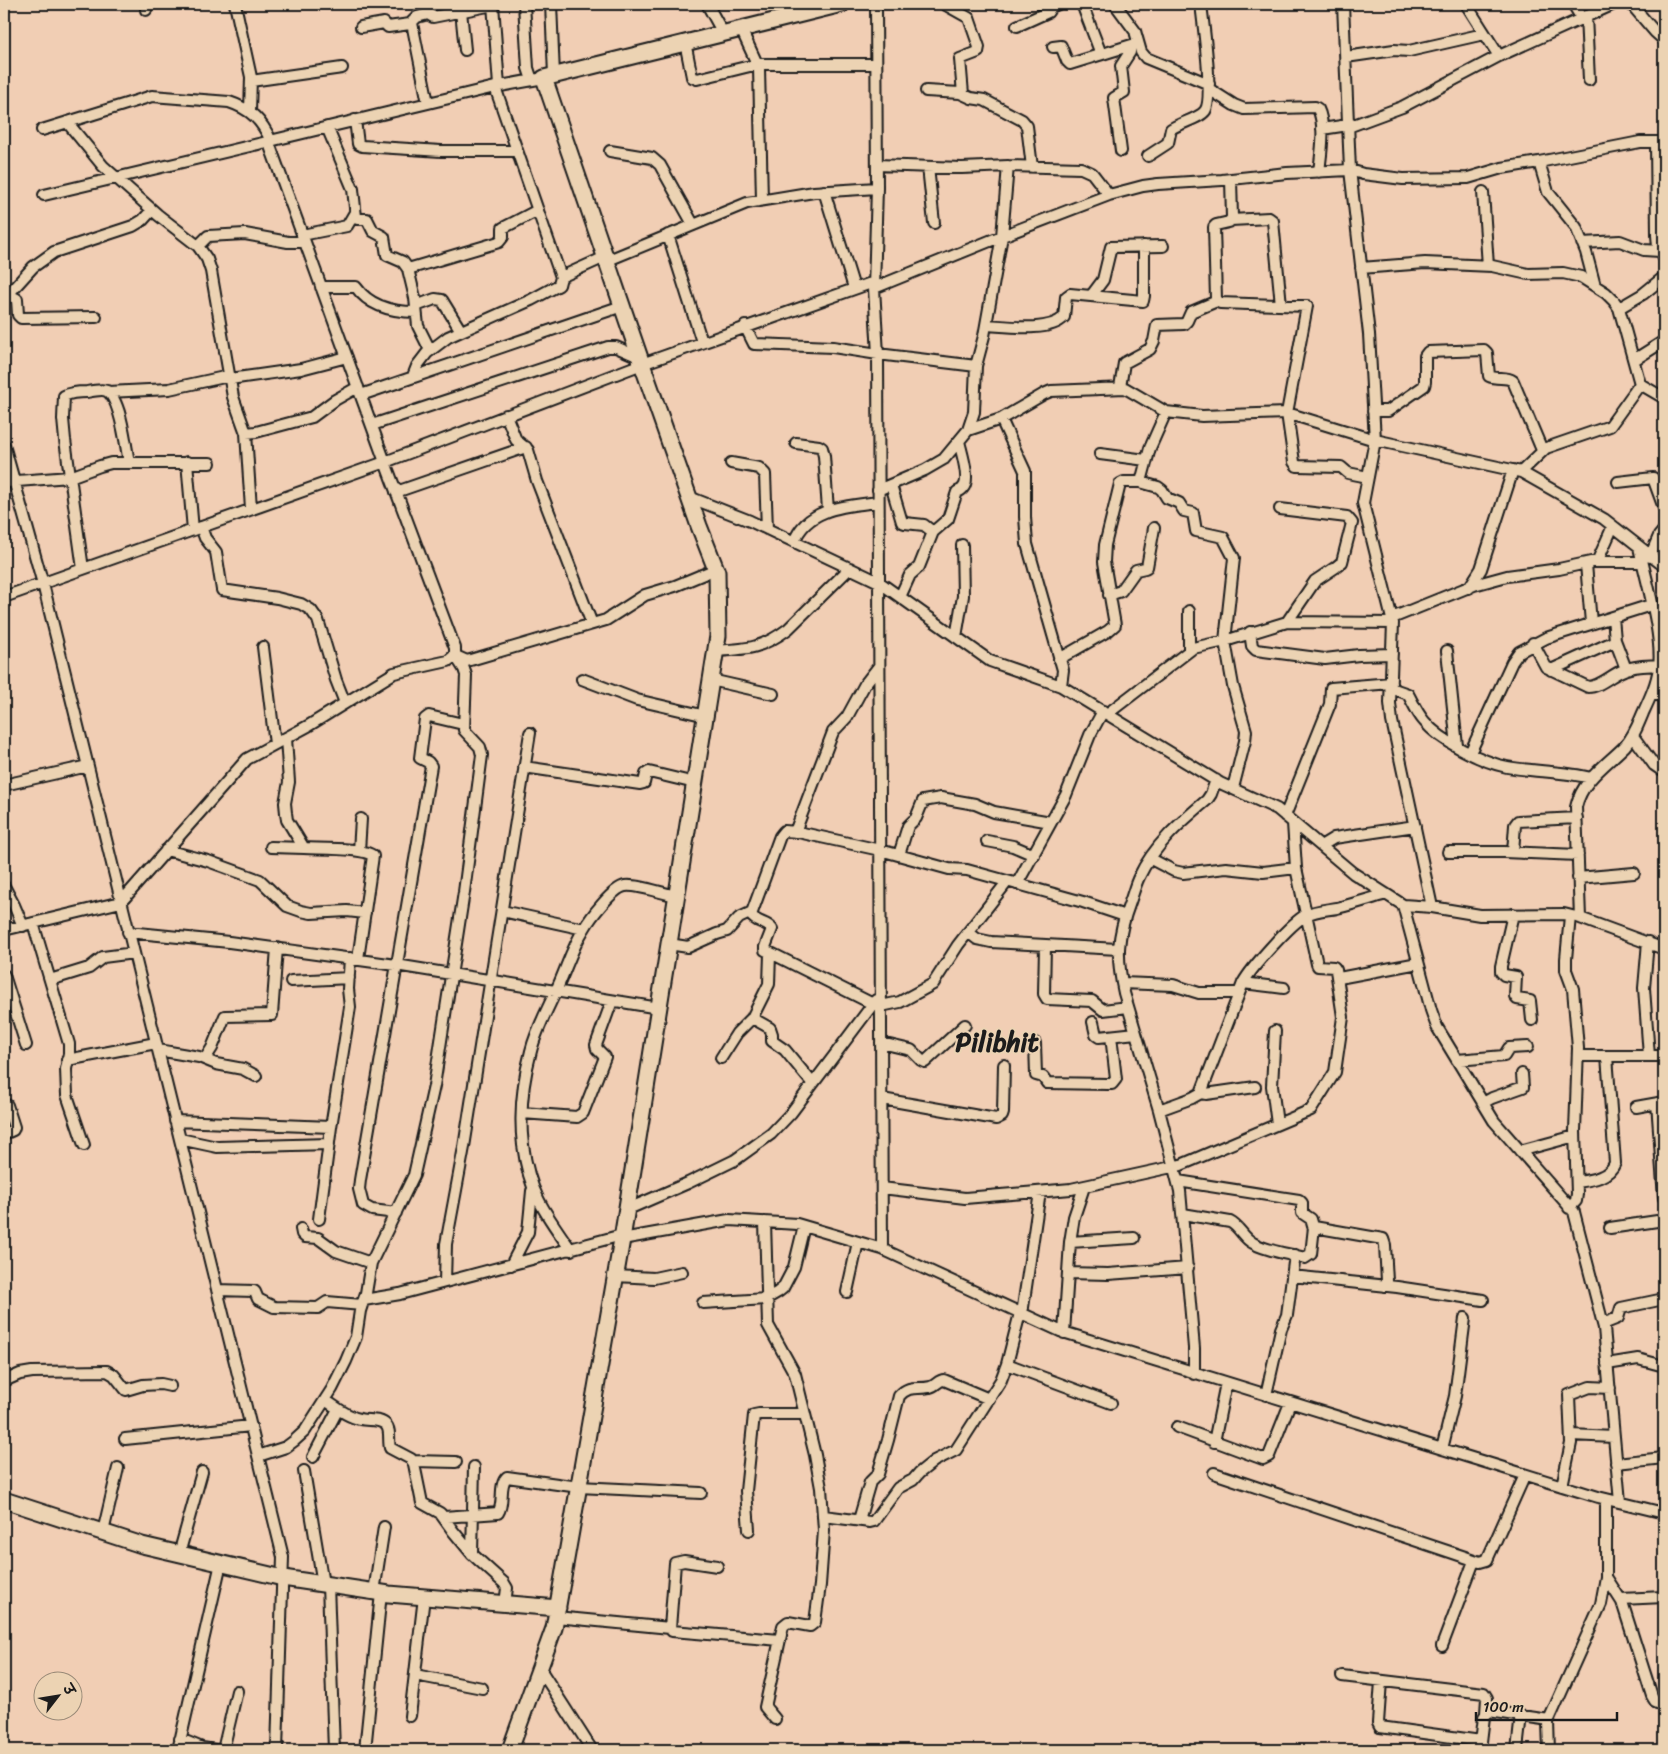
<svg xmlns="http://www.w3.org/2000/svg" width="1668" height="1754" viewBox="0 0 1668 1754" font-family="Sriracha,'Playpen Sans Deva',sans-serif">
	<rect width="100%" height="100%" fill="#f1ceb4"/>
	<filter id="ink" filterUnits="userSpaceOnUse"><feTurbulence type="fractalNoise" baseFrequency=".02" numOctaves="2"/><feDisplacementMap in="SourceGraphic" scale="10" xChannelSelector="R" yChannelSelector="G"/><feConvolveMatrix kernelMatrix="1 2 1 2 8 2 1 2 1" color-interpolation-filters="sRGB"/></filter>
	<g filter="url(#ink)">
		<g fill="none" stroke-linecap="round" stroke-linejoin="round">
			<defs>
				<path id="street" d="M146,4v6
					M235,4l16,73 -1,35
					M427,4l1,10 5,3 60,-12
					M493,4l6,82
					M524,4l4,64 4,12
					M551,4l3,71
					M707,4l16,29
					M876,4l1,184 -3,100 4,66 4,895
					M944,4l25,14 10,29 -1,5 -18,7 3,35
					M1082,4l19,50
					M1115,4l20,27 6,21 5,6 63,26
					M1343,4l7,166 19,164 6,106 146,32 83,47 60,47
					M1466,4l33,52
					M1573,4l9,15
					M1631,4l24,28 9,8
					M461,11l4,39
					M1586,16l3,64
					M412,23l16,80
					M1017,26l31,-14 3,-5 7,-3
					M361,27l23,-4 4,4 22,-3 7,-7 11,-3
					M741,29l18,39 3,132
					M685,42l7,35 5,2 61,-15h118
					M1053,47l8,-1 6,15 3,3 65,-20
					M1346,57l48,-7 15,1 75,-17
					M251,81l91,-13
					M1209,89l25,16 10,4 71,-2 3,2c8,16 3,45 1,63
					M926,91l34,2 11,5 13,2 38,20 5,6 5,41
					M355,120l3,24 4,2 79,5h76
					M67,122l36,44 55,49 40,31 9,13 4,12 22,126 13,36 5,76
					M327,127l26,62 3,28 1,2h10l6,12 11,6 3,18 16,7 5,7 7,29 3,28 12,24
					M1348,127l54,-20 97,-51 115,-52
					M1322,129l26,-4
					M42,130l110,-34 77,6c22,7 33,19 42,39l-227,54
					M1656,142l1,93 1,12 6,11
					M610,151l42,7 8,7 33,59
					M1121,151l-7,-53 10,-6 -3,-26 9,-14v-6
					M1148,156l20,-13 3,-14c8,-6 28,-10 34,-18 9,-11 -2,-89 -4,-107
					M1539,162l9,30 28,35 10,25 9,34
					M877,165l85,3 46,-2 73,2 11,5 17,22
					M928,167l6,56
					M1231,179l1,39 -3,4 -13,3 -2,2 2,72 4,4 87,3 -20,107 7,49 3,4 44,1 7,6 20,4
					M824,191l30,97
					M1483,192l5,74
					M1231,220l38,-2 4,3 8,84
					M302,235l45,-9 7,-12
					M668,235l34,107
					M1582,243l38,-2 24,9 16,1
					M198,246l10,-10 37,-2 43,8h17
					M606,261l141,-58 67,-11 63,-4
					M1361,268l64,-5 67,3 36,8 35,-1 18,4 25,16 8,8 5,7 21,76 24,14
					M408,269l91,-27 4,-5v-9l35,-18
					M561,277l44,-20
					M321,287h35c14,20 37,25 60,25
					M874,288l128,-52 107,-41 34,-9 15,-2 64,-4 65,-7 63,-3 13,4 40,5 65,-1 34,-10 37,-6 101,-20h24
					M5,296l8,1 4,2 1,16 3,3 75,-1
					M1091,296l12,-16 8,-33 52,-1
					M4,299l29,-32 21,-15 79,-26 10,-6 9,-10
					M416,306l19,-7 7,1 19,31
					M1619,308l24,-14 21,-17
					M986,325c20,1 63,8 78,-8l2,-20 4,-3 73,7 1,-5v-50
					M745,326l9,18 79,3 45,7 98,12
					M1634,360l30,-19
					M413,376l4,-10 10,-13 21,-16 83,-37 28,-15 2,-8 -66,-190
					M230,379l71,-10 46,-12
					M1120,387l4,-24 26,-14 4,-8 3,-16 27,-1 3,-3 4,-9 26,-11
					M108,392l61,-3 60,-13
					M361,395l261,-89
					M1373,411h15l36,-25 1,-4v-26l3,-4 56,-2 3,3 2,23c8,4 17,0 24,5l29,69
					M506,415l10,25 12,10 9,31 55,143
					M1001,419l24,52v46l2,27 36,126 -2,16
					M372,425l236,-78h8l23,10
					M968,430l6,-18 2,-46 8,-30 18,-100 6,-70
					M246,433l10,-1 56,-15 23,-17 23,-13
					M796,443l23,3 3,2 2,8 4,54
					M4,445l39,139 240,973 -6,193
					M1100,454l46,6
					M187,462l6,68
					M731,463l28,5 6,6 2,55
					M1521,472l25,-24 64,-22 30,-42
					M4,482l66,-5 30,-11 11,-3h99
					M1140,482l18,5 4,3 5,8 12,5 5,8 9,2 3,18 27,6 11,21 -9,83 8,45 13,45 -1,10 -12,47
					M1618,482l35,-4 11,30
					M891,485l11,37 3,1 19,2 9,7
					M878,490l47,-20 19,-11 24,-29 33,-11 43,-25 7,-3 74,-3 41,24 36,4 85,-3 88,27 -12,63 30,120 -3,80 2,18 40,186
					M396,492l130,-45
					M689,497l61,24 129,61 111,79 71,25 159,97 57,26 76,64 50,32 29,2 48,8 84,-1 16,4 84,31
					M1280,509l67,8 5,6 -10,39 -6,5 -21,14 -28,41
					M201,527l4,11 11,14 6,38 55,8 24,6 10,6 7,10 18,60 9,23
					M794,542c13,-35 53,-36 84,-40
					M1650,557l9,-21 5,-6
					M1597,562l16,-36
					M1586,564l5,59
					M83,569l-18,-129 -2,-21 1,-23c7,-4 16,-4 23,-4 5,-1 16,-3 20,-1 14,9 19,56 22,72
					M1469,588l12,-19 32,-99
					M1109,595l12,-4 15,-21 9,-2 2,-1 7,-39
					M4,597l381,-135 257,-98 232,-82
					M900,597l10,-22 9,-8 14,-35 15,-13 9,-27c2,-1 5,-2 6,-4 8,-8 -2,-37 -4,-47
					M1189,611v39
					M1613,617l2,23 11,29
					M1392,618l82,-33 33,-9 52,-7 32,-7h51
					M1250,632l2,14 4,4 69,9 34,-4 33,-1
					M956,637l7,-41 -1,-51
					M1533,643l13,24 42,20c12,0 24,-13 36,-17 11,-5 24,-4 36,-5
					M263,647l12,97
					M715,651c33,-2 46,-2 73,-22l62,-61
					M1447,651l10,95
					M456,656l11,5 139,-41 39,-25 30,-9 41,-17
					M1059,659l49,-28 7,-6 -11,-63 1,-17 15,-61 4,-2h17l9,-34 16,-36
					M1551,670l64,-29
					M582,679l55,21 69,16
					M711,680l62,14
					M1391,688l17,6c5,9 9,19 16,27 16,20 58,41 83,46 28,5 57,4 84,11
					M1652,693l12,4
					M1107,714l86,-66 32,-7 62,-19 106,1
					M1633,736l21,29 10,7
					M286,738l3,44 -4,21 1,10 1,7 17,28c15,1 60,-1 69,8l-15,103
					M1470,753l42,-91 7,-10 27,-14 105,-33
					M524,767l116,17 4,-1 2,-9 3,-2 46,11
					M4,785l84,-19
					M1285,816l45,-112 1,-16 60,-5
					M795,832l38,-100 14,-15 18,-33 14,-18
					M987,841l26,5 21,9
					M1321,846l13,-8 81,-12
					M271,847l33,1
					M166,850l42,11 52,19 27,26 14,5 10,2 36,-2 18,2
					M359,851l2,-32
					M1448,852h56l74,3
					M1513,852l2,-27 3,-4 59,-3
					M899,855l9,-29 8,-8 7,-17 18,-3 34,6 19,8 57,10
					M1151,859l23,12 9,2 43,-5 37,4 33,-4
					M1578,878l56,-5
					M1017,884l49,-89 24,-60 13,-24
					M4,886l10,19 9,21
					M1403,905l28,105 6,17 57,94 80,91 30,116 16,174
					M502,911l82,18
					M1513,914l-12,52v6l3,3 12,2 -1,19 2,3 13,2 2,19
					M1580,918l-4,-111c6,-27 30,-42 49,-61 9,-10 13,-21 18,-33 7,-15 14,-30 16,-46 4,-32 -13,-87 -20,-120
					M33,923l36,121v10l-3,15 1,26 17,50
					M4,930l117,-28 126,-143 61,-33 86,-53 54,-12 7,-6v-7l-70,-186 -115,-316 1,-5 3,-1 221,-53 49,-9
					M128,932l101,10 167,23 263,43
					M968,932l9,7 14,3 127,7
					M1648,942l-4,46 5,68
					M669,944l19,3 29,-13 10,-3 12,-13 13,-6
					M1045,946l-1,48 3,5 45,2 11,9 25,-3
					M4,975l22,70
					M1339,978l79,-15
					M50,980l39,-12 14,-11 31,-4
					M291,981l58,-3
					M1122,983l51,2 26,8h39
					M1243,983l41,5
					M873,1004l-108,-54v-3l7,-18c-5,-7 -16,-6 -21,-14l29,-79 4,-5 14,1 82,18 69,19 18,1 116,32 42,14
					M881,1006l19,-4 33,-18 25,-39 49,-63
					M752,1018l18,10 2,6v7l13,9 28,34
					M1093,1022l3,13 3,2 37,-4
					M1275,1031l-3,55 5,38
					M881,1043l30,7 10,10 4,2 40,-37
					M1035,1043l1,32 7,2 4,6 61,1h4l4,-5 -5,-43
					M158,1050l41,7 17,7 27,5 13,7
					M1578,1056h86
					M721,1058l16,-25 15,-15 17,-34 1,-30
					M205,1059l7,-11 13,-32 47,-1 5,-67
					M67,1060l89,-17
					M1457,1060l47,-4 5,-8 19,-1
					M1201,1093l5,1 49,-7
					M882,1099l114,20 6,-3 1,-3 1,-48
					M1483,1103l9,-5 31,-11 -1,-13
					M1657,1103l7,95
					M1636,1107l28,-5
					M1159,1110l33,-12 9,-5 42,-110c9,-16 48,-60 63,-68 10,-5 20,-5 31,-7 16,-4 32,-9 49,-14
					M522,1113l55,4 6,-4 22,-56 -8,-8 -1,-4 16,-44
					M175,1121l156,6
					M4,1134l9,-4 1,-3 -7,-22
					M180,1139l37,8 112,-3
					M1520,1151l55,-15
					M1178,1181l121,19 3,3v10l9,6 2,7 1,1 69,12 2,6 2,36 -2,5
					M1577,1182c14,-2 32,-4 38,-19l-8,-107
					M882,1188l83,10 106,-9 110,-24 130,-55 24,-38 8,-55 -7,-47 -2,-3 -16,-1 -1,-2 -21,-96 -3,-45
					M1569,1208l7,-7 1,-7 -2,-63 3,-83 -5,-59 -7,-19v-11l4,-43
					M626,1210l62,-27 47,-23 36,-26 20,-21 85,-113
					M396,1213l-24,-3 -9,-5 -4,-16 1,-9 71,-414 -3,-4 -8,-4 5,-39 4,-3 34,8
					M1183,1214l47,8c10,5 13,16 23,21 13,8 37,11 52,15l6,-4 3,-27
					M319,1219l12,-92 19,-120 -2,-18 2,-31
					M765,1222l3,103 27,49 20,81 6,33 3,42 -4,55 -5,37 -5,4 -22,-4 -5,4 -18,81 10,12
					M1610,1228l54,-8
					M301,1229l1,5 3,3 13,1 18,13 35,12
					M622,1239l107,-19 68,4 85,25 178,82 538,166 66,16
					M1070,1242l64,-4
					M571,1250c-27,-38 -42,-58 -48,-105 -4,-32 0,-64 8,-94 6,-24 18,-44 28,-67 8,-18 14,-38 25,-55 6,-11 29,-41 41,-43 12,-2 39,8 52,10
					M511,1265l17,-33 4,-41
					M1068,1273l40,1 80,-6
					M615,1276l39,2 28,-6
					M1292,1276l105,11 86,13
					M445,1282l1,-38 18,-97 66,-414
					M217,1290l37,1 1,1 3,7 16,8 44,1 9,-6 35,3
					M847,1292l11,-50
					M364,1300l36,-6 222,-59
					M703,1303l63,-4 12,-7 5,-4 11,-21 10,-41
					M1022,1314l18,-122
					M1603,1324l15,-6 3,-10 43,-9
					M1064,1333l6,-91 4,-25 10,-30
					M1007,1364l104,39
					M1607,1364l31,-5 26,7
					M1194,1374v-26l-14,-157 -21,-81 -35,-117c-8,-36 -7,-56 6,-91 3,-8 5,-17 9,-25 15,-32 42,-55 68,-77l4,-6 5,-14
					M4,1381l16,-7 12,-2 75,-1 7,4 12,15 17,-5 18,-1 9,2
					M1266,1395l15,-66 6,-14 8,-60
					M325,1400c11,7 22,17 35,19 8,2 20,-1 26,6 5,5 2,16 4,23l21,11 3,5 8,39 18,10 13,18 19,23 32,29 3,5 -2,16
					M1177,1427l86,32 6,-3 21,-53
					M1571,1435l43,2
					M125,1439l126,-13
					M1214,1442l12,-59
					M1442,1449l13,-53 10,-78
					M258,1456l28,-9 8,-6 11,-10 27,-42 14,-28 10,-24 4,-26 6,-18 5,-30 43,-88 20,-89 30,-194 18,-137 -2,-8 -16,-17 2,-55 -2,-6 -9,-14
					M313,1457l25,-48
					M413,1461l43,1
					M1616,1463l48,-5
					M304,1471l19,113
					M1214,1473l266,89 7,-2 38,-85
					M1562,1486l9,-43 -2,-48 21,-8 20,1
					M824,1516l46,6 4,-1 24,-33 15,-8 6,-7 15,-12 22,-11 45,-70 6,-16 13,-51
					M444,1517l54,-4c7,-10 0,-28 9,-36l72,10 122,6
					M859,1520l11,-38 8,-8 10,-34 11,-44c11,-12 18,-6 31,-9 6,-1 8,-7 14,-7l45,19
					M749,1530l-3,-39 8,-76 5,-1h46
					M103,1532l15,-64
					M179,1554l23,-82
					M472,1554l2,-87
					M717,1566l-33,-5 -9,2 -5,65 2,3 108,9
					M1606,1577l16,25 30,94 3,5 9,4
					M328,1585l6,165
					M374,1592l10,-65
					M1621,1599l43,-2
					M556,1617l114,11
					M1442,1646l32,-85
					M540,1669l52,81
					M415,1675l67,13
					M1342,1676l142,17 3,5 -1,15
					M1381,1681l-3,42 2,4 101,14
					M410,1716l14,-119
					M180,1739l22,9 14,2
					M178,1750l43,-187
					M223,1750l14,-59
					M365,1750l16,-157
					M1480,1750l4,-33 5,-6 60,9
					M1517,1750l4,-35
					M1549,1750l-1,-28 53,-118 5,-27v-78"/>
				<path id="secondary" d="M4,1500l138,45 141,33 106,16 169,14
					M510,1750l44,-122 68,-389 96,-603 -1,-64 -18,-46 -57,-162 -98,-286 298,-74"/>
			</defs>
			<use href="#street" stroke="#1c1c1c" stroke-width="14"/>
			<use href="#secondary" stroke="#1c1c1c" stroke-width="19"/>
			<use href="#street" stroke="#ecd3b3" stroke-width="10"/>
			<use href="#secondary" stroke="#ecd3b3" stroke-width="15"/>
		</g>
	</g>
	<g text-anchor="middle" stroke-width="4" stroke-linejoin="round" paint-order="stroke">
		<g font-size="26" font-weight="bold" fill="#1c1c1c" stroke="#ecd3b3">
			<text x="997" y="1051">Pilibhit</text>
		</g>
	</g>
	<rect width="1668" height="1754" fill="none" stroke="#ecd3b3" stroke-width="20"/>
	<rect x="10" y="10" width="1648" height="1734" fill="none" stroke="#1c1c1c" stroke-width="2" filter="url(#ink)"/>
	<g transform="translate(58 1696) rotate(59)"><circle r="24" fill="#ecd3b3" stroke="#998a77"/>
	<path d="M0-4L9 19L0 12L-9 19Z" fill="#1c1c1c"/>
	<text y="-8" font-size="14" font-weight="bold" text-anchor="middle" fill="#1c1c1c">उ</text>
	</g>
	<path d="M1476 1712v8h141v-8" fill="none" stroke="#1c1c1c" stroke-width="2.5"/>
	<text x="1483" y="1712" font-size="15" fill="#1c1c1c" stroke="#ecd3b3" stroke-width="4" paint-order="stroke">100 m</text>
</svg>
